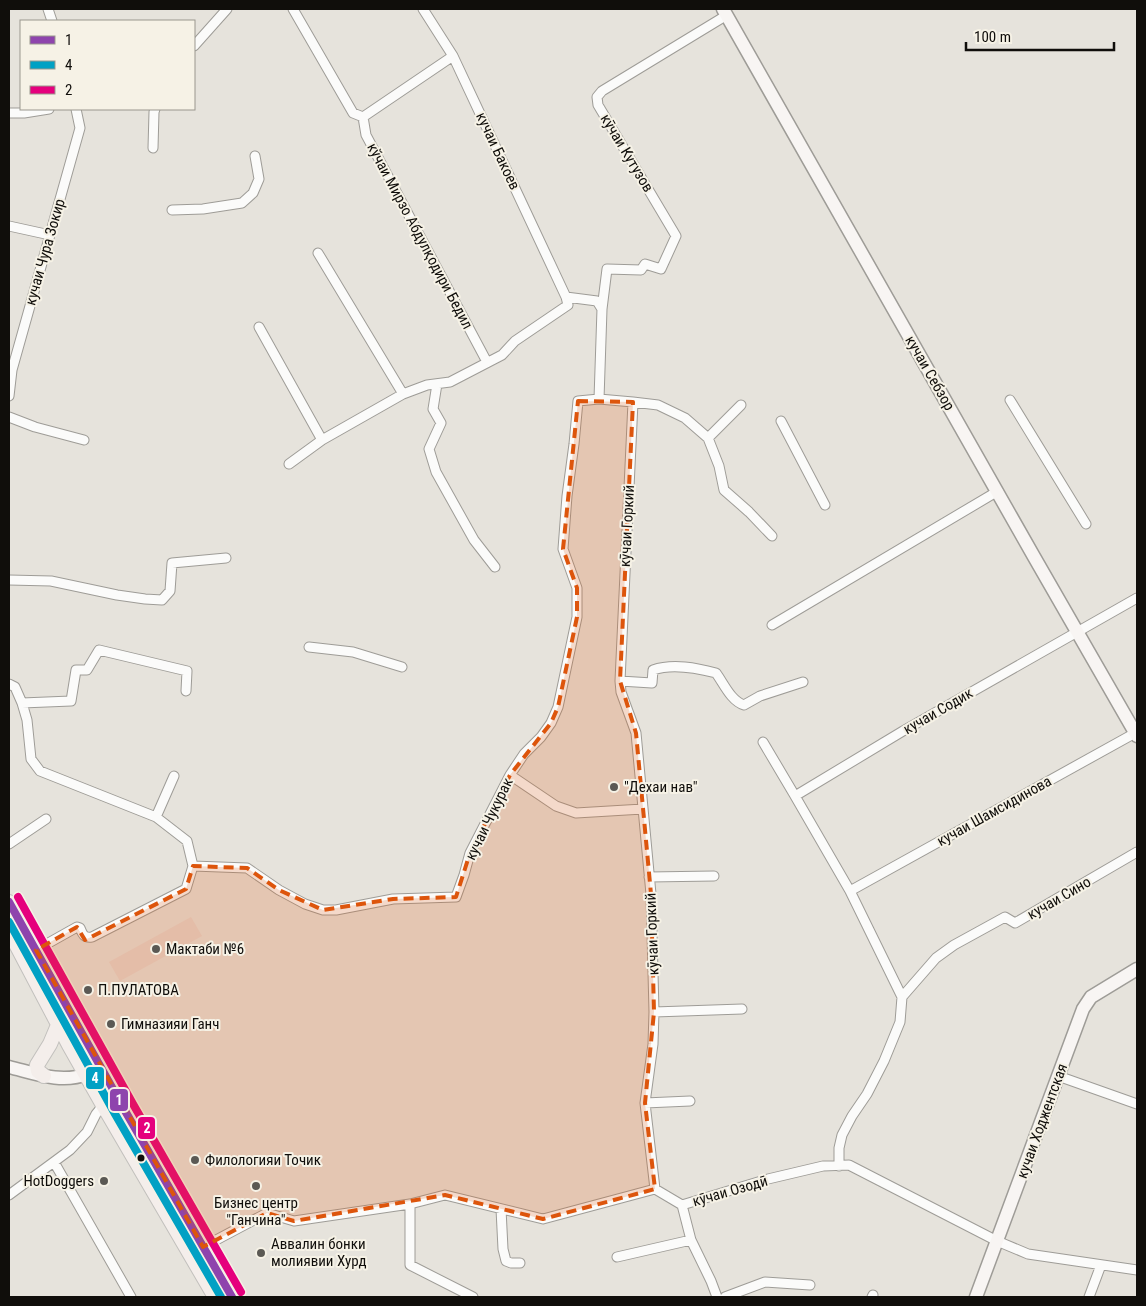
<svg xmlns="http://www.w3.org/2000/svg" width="1146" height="1306" viewBox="0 0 1146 1306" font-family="'Roboto Condensed',sans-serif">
	<rect width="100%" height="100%" fill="#e6e3dc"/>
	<path fill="#e6d7d0" d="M191,917l11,19 -82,45 -11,-19z"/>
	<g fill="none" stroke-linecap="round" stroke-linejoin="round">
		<defs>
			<path id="street" d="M48,9l4,12
				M293,9l60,104 10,4 3,18 121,227
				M194,46l33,-37
				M9,113h15l25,-4
				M363,117l90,-61
				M153,148l1,-36 1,-3
				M172,210l31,-1 39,-6 11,-10 6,-14 -4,-23
				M9,226l41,9
				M318,253l85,141
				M566,297l31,4 5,8 -3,90 34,3 25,3 27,13 23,20 11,28 5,24 25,22 23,24
				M602,309l5,-40 34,1 4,-6 16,5 15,-33 -78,-131 -1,-8 5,-6 125,-76
				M259,327l63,113
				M437,384l-4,25 8,14 -12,26 7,23 38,68 21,27
				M9,396l3,-26 68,-242 -4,-19
				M1010,400l76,124
				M633,402l-13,279 1,11 15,41 15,161 3,118 -1,32 -8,59 10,86
				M9,417l26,10 49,13
				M781,421l44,84
				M708,438l33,-33
				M289,464l33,-24 81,-46 24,-9 23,-3 52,-27 13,-14 53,-36 -2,-8 -113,-241 -30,-47
				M9,580l42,1 66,14 28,4 17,1 8,-9 2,-28 54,-5
				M772,625l226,-134
				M309,647l44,5 49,15
				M620,681l32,2 1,-13c20,-7 44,-2 63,3 8,11 15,28 28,32l16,-9 43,-14
				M9,684l6,3 7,16 5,17 4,39 9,12 116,46 31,24 6,25
				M22,703l49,-2 5,-31h11l12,-20 88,21 -1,20
				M763,742l32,54 108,-65 234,-133
				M510,775l46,31 20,7 67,-4
				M795,796l55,95 52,106 -2,25 -16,39 -17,33 -15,22 -10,19 -3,13v18
				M156,817l18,-41
				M9,844l37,-25
				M649,877l65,-1
				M850,891l287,-159
				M36,950l41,-23 3,1c3,7 4,10 12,9l94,-48 7,-23 54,2 32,22 26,14 18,6h13l57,-11 63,-2 8,-22 6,-22 40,-78 14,-21 17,-17 10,-14 7,-16 19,-90v-29l-14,-39 4,-53 7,-52 4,-43 21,-2
				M902,997l34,-39 18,-13 51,-28 10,6 122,-71
				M654,1012l88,-3
				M1058,1076l79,28
				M645,1103l45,-2
				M54,1162l77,135
				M9,1195l61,-45 17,-18 9,-18 18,-22
				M410,1204v61l63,32
				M682,1205l9,35 20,41 6,16
				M501,1209l2,40 3,12 5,2h9
				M203,1247l64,-34 27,8 116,-17 35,-9 98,24 112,-30 27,16 86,-26 55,-13 26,-1 148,76 31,13 109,16
				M617,1257l74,-17
				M725,1297l40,-15 45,3
				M872,1297l1,-2
				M1089,1297l12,-32"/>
			<path id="secondary" d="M723,9l310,546 104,181
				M9,1067c25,6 52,17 78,7 4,-1 9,-5 14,-7
				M976,1297l107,-288 8,-12 46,-28"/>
			<path id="primary" d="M9,902l32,56 83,151 108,188
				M9,931l60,114 34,60 112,192
				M44,1076l-6,-5 -1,-6 13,-21 8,-19"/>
		</defs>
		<use href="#street" stroke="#9e9c97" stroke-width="11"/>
		<use href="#secondary" stroke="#9e9c97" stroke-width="15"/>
		<use href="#primary" stroke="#c2c0bd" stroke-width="16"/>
		<use href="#street" stroke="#fbfbfa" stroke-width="9"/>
		<use href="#secondary" stroke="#f8f5f3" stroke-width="12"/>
		<use href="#primary" stroke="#f4eeeb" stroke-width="14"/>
		<defs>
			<path id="bus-1" d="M9,902l115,207 108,188"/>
			<path id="bus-2" d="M9,922l106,192 106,183"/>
			<path id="bus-3" d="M18,897l115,207 108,188"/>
		</defs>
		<use href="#bus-1" stroke="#f6f2e6" stroke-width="11"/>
		<use href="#bus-2" stroke="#f6f2e6" stroke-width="11"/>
		<use href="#bus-3" stroke="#f6f2e6" stroke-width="11"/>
		<use href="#bus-1" stroke="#8e44ad" stroke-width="8"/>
		<use href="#bus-2" stroke="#01a1c4" stroke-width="8"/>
		<use href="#bus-3" stroke="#e5007d" stroke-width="8"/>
	</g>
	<path fill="#dd550c" fill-opacity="0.2" stroke="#dd550c" stroke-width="4" stroke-dasharray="10 6" stroke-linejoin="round" d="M578,401l55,1 -13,279 16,52 15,161 3,118 -9,91 10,86 -112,30 -98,-24 -151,26 -27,-8 -64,34 -167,-297 41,-23 8,13 101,-51 7,-23 54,2 32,22 44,20 70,-11 63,-2 14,-44 40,-78 41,-52 7,-16 19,-90v-29l-14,-39z"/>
	<g fill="#5b5954" stroke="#f6f2e6" stroke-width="2">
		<circle cx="614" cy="787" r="5"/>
		<circle cx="156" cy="949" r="5"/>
		<circle cx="88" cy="990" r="5"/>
		<circle cx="111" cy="1024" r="5"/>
		<circle cx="195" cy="1160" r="5"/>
		<circle cx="104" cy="1181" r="5"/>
		<circle cx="256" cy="1186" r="5"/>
		<circle cx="261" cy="1253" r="5"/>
	</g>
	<circle fill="#100e0b" stroke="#f6f2e6" stroke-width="2" cx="141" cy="1158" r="4.5"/>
	<g text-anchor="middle" stroke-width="4" stroke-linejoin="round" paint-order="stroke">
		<g font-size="15" fill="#100e0b" stroke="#f6f2e6">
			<text transform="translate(498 151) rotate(65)" y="5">кучаи Бакоев</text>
			<text transform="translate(627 153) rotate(59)" y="5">кӯчаи Кутузов</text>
			<text transform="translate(420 236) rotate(62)" y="5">кўчаи Мирзо Абдулқодири Бедил</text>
			<text transform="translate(45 252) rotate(-74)" y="5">кучаи Чура Зокир</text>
			<text transform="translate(930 373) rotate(60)" y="5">кучаи Себзор</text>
			<text transform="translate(627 526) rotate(-87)" y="5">кӯчаи Горкий</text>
			<text transform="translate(938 711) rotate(-30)" y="5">кучаи Содик</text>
			<text transform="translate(994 811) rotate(-29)" y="5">кучаи Шамсидинова</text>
			<text transform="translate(489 819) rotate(-64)" y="5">кучаи Чукурак</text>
			<text transform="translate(1059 898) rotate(-30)" y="5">кучаи Сино</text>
			<text transform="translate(652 934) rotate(-92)" y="5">кӯчаи Горкий</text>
			<text transform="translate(1042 1121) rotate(-70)" y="5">кучаи Ходжентская</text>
			<text transform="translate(730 1191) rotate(-16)" y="5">кӯчаи Озодӣ</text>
		</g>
		<g font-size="15" fill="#100e0b" stroke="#f6f2e6" text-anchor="start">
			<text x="624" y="792">"Дехаи нав"</text>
			<text x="166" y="954">Мактаби №6</text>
			<text x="98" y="995">П.ПУЛАТОВА</text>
			<text x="121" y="1029">Гимназияи Ганч</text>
			<text x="205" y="1165">Филологияи Точик</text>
			<text x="94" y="1186" text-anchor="end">HotDoggers</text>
			<text x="256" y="1208" text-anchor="middle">Бизнес центр<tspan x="256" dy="17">"Ганчина"</tspan></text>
			<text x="271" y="1249">Аввалин бонки<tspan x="271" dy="17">молиявии Хурд</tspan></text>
		</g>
	</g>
	<g stroke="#f6f2e6" stroke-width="2">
		<rect x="85" y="1066" width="20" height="24" rx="5" fill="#01a1c4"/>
		<rect x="109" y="1088" width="20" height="24" rx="5" fill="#8e44ad"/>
		<rect x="137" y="1116" width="19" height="24" rx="5" fill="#e5007d"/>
	</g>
	<g font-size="14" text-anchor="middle" font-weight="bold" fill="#fff">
		<text x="95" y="1083">4</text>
		<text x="119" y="1105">1</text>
		<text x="147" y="1133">2</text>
	</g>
	<rect width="1146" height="1306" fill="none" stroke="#100e0b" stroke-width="20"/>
	<rect x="20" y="20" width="175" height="90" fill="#f6f2e6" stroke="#9a978e"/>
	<rect x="30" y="36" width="25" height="8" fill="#8e44ad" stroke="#9a978e"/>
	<text x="65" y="45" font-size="15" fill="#100e0b">1</text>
	<rect x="30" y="61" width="25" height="8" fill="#01a1c4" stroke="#9a978e"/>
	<text x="65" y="70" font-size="15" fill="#100e0b">4</text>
	<rect x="30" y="86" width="25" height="8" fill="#e5007d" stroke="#9a978e"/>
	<text x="65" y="95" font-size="15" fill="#100e0b">2</text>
	<path d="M966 42v8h148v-8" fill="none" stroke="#100e0b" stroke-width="2.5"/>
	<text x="974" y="42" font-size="15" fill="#100e0b" stroke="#f6f2e6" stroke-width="4" paint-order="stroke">100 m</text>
</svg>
